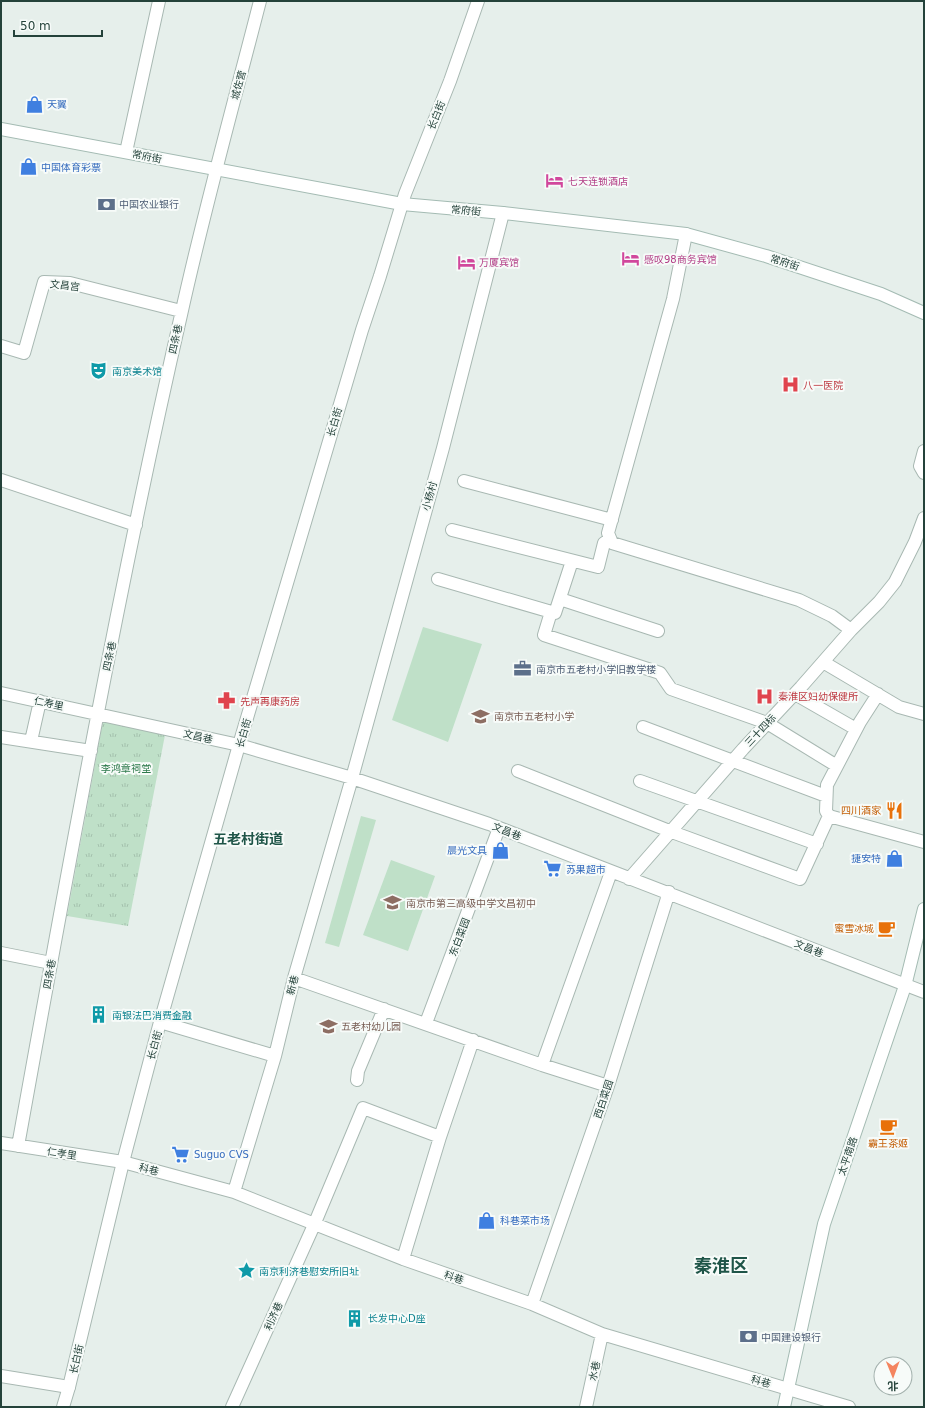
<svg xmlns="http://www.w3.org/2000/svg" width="925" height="1408" viewBox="0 0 925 1408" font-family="'DejaVu Sans','Noto Sans SC',sans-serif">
	<defs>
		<pattern id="grass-tufts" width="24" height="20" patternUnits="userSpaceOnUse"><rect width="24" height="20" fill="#bfe0c8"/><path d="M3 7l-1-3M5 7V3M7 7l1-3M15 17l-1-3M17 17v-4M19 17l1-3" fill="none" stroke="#a4c1ad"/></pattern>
	</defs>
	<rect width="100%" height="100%" fill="#e6efeb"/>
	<path fill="url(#grass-tufts)" d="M103,721l62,14 -37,191 -61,-10z"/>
	<path fill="#bfe0c8" d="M423,627l59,17 -34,98 -56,-22z
		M361,816l15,4 -37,127 -14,-4z
		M391,860l44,16 -27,75 -45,-16z"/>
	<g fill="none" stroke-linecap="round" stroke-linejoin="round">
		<defs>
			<path id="minor" d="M126,152l33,-151
				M686,234l-13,65 -65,234 4,10 187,57 33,16 19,14
				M1,346l23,7 20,-71 26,1 111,28
				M924,451l-4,15 4,7
				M1,480l135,45
				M464,481l148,39
				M452,530l146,37 6,-24 6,-4
				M438,579l117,34 17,-52
				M560,599l98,32
				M551,612l-7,23 116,38 11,16 96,34 70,43
				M823,662l76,45 25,7
				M1,693l238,52 113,33 137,46 435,168
				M795,694l61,35
				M643,727l183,69
				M1,737l90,14
				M31,741l9,-40
				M518,771l154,61 128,47 29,-63 95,26
				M640,781l177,63
				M829,816l-3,-5 1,-26 33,-63 18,-28
				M629,879l114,-130 58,-62 50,-57 28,-28 16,-20 20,-40 9,-24
				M1,953l50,10
				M294,978l248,87 66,21
				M160,1022l115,34
				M426,1023l73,-195
				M542,1065l69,-193
				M357,1080l1,-9 26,-62
				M1,1143l122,19 111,30 169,67 129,45 70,30 247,73
				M18,1146c50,-278 100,-556 163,-831 23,-105 52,-209 79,-314
				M234,1192l41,-136 19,-78 58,-200 91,-330 60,-235
				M403,1259l37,-122 33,-97
				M532,1304l76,-218 61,-194
				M1,1376l68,11
				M232,1407l82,-182 49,-117 77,29
				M586,1407l16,-73"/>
			<path id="tertiary" d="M63,1407l6,-20 54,-225 37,-140 79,-277 123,-415 18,-54 25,-82 45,-113 28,-80"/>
			<path id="secondary" d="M1,129l401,75 101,9 183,21 80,22 115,38 43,19
				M784,1407l40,-183 81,-238 19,-77"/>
		</defs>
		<use href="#minor" stroke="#a8b8b2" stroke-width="14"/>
		<use href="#tertiary" stroke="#a8b8b2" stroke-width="14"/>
		<use href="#secondary" stroke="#a4bbb3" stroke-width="14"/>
		<use href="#minor" stroke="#fff" stroke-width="12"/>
		<use href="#tertiary" stroke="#fff" stroke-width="12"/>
		<use href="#secondary" stroke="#fff" stroke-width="12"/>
	</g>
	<defs>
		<symbol id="shop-bare" viewBox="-9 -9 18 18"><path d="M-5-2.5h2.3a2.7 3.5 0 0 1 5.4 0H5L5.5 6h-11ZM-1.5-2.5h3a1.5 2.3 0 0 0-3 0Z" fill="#3f7fe0" stroke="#f7fbf9" stroke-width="2.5" paint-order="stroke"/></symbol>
		<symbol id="hotel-bare" viewBox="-9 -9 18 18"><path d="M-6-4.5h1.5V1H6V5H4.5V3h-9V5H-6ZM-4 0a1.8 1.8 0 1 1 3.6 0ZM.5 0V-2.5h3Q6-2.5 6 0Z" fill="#d1479c" stroke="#f7fbf9" stroke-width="2.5" paint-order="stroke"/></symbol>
		<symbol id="bank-bare" viewBox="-9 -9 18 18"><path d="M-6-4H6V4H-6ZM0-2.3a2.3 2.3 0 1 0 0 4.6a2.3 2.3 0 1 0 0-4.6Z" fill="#5c6f8a" stroke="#f7fbf9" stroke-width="2.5" paint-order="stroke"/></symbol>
		<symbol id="theatre-bare" viewBox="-9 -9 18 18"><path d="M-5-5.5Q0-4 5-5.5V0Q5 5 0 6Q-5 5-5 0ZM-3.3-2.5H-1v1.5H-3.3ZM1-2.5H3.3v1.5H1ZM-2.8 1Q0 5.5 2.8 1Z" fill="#0f9aa8" stroke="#f7fbf9" stroke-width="2.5" paint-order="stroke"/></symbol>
		<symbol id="hospital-bare" viewBox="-9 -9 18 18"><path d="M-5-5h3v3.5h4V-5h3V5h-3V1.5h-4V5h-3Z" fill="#e0444e" stroke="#f7fbf9" stroke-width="2.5" paint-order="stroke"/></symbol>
		<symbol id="office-bare" viewBox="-9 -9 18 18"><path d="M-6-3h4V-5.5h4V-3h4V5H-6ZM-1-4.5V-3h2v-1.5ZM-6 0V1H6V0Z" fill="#5c6f8a" stroke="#f7fbf9" stroke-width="2.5" paint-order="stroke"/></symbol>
		<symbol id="pharmacy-bare" viewBox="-9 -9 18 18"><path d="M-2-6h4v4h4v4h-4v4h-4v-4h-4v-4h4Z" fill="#e0444e" stroke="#f7fbf9" stroke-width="2.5" paint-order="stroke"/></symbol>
		<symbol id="school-bare" viewBox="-9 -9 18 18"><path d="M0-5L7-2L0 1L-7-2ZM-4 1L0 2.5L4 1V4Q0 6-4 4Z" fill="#8d6e63" stroke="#f7fbf9" stroke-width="2.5" paint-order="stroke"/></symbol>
		<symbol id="restaurant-bare" viewBox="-9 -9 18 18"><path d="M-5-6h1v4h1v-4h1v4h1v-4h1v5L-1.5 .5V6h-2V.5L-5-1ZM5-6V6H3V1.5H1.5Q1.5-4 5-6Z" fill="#e8710a" stroke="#f7fbf9" stroke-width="2.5" paint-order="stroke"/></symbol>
		<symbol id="supermarket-bare" viewBox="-9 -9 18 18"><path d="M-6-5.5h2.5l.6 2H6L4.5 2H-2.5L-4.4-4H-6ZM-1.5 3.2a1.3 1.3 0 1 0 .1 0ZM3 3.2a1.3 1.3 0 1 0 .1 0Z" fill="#3f7fe0" stroke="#f7fbf9" stroke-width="2.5" paint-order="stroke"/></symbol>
		<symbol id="cafe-bare" viewBox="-9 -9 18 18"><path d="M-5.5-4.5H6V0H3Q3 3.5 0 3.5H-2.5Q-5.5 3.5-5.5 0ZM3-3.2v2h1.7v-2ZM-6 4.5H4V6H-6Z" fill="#e8710a" stroke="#f7fbf9" stroke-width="2.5" paint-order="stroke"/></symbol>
		<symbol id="building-bare" viewBox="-9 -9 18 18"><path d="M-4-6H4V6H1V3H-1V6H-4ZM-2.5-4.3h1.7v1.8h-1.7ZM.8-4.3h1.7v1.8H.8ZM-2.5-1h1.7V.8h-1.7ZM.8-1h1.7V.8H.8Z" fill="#0f9aa8" stroke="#f7fbf9" stroke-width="2.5" paint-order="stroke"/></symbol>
		<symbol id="sight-bare" viewBox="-9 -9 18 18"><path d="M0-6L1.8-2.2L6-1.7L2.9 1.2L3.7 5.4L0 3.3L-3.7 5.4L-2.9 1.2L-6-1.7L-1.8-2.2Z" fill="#0f9aa8" stroke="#f7fbf9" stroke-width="2.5" paint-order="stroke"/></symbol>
	</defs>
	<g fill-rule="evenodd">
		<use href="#shop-bare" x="22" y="92" width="25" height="25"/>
		<use href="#shop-bare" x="16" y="154" width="25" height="25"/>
		<use href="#hotel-bare" x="542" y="168" width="25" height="25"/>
		<use href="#bank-bare" x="94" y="192" width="25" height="25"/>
		<use href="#hotel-bare" x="618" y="246" width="25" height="25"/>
		<use href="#hotel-bare" x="454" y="250" width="25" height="25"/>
		<use href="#theatre-bare" x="86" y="358" width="25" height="25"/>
		<use href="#hospital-bare" x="778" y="372" width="25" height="25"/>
		<use href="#office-bare" x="510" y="656" width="25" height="25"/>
		<use href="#hospital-bare" x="752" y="684" width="25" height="25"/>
		<use href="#pharmacy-bare" x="214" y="688" width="25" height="25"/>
		<use href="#school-bare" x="468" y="704" width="25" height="25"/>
		<use href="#restaurant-bare" x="882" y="798" width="25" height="25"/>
		<use href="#shop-bare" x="488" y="838" width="25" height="25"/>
		<use href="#shop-bare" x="882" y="846" width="25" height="25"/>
		<use href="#supermarket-bare" x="540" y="856" width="25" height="25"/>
		<use href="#school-bare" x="380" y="890" width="25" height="25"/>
		<use href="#cafe-bare" x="874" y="916" width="25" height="25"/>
		<use href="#building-bare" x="86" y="1002" width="25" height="25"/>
		<use href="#school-bare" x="316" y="1014" width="25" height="25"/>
		<use href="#cafe-bare" x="876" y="1114" width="25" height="25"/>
		<use href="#supermarket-bare" x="168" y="1142" width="25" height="25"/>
		<use href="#shop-bare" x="474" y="1208" width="25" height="25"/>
		<use href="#sight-bare" x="234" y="1258" width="25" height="25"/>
		<use href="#building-bare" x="342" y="1306" width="25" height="25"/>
		<use href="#bank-bare" x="736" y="1324" width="25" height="25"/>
	</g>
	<g text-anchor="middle" stroke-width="4" stroke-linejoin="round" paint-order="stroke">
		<g font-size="10" fill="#24423a" stroke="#f7fbf9">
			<text transform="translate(238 85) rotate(-75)" y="4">城佐营</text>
			<text transform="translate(436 115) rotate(-68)" y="4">长白街</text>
			<text transform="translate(147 156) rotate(11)" y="4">常府街</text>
			<text transform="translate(466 210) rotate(5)" y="4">常府街</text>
			<text transform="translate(785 262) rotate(18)" y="4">常府街</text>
			<text transform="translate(65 285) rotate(7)" y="4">文昌宫</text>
			<text transform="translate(175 339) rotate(-78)" y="4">四条巷</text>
			<text transform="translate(334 422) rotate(-74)" y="4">长白街</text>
			<text transform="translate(429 496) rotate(-74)" y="4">小杨村</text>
			<text transform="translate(109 656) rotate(-78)" y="4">四条巷</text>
			<text transform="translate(49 703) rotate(12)" y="4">仁寿里</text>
			<text transform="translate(760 730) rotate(-47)" y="4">三十四标</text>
			<text transform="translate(243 733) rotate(-74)" y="4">长白街</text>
			<text transform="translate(198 736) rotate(13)" y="4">文昌巷</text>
			<text transform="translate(507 831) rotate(22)" y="4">文昌巷</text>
			<text transform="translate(459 937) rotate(-69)" y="4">东白菜园</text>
			<text transform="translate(809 948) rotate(22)" y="4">文昌巷</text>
			<text transform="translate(49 974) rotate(-80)" y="4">四条巷</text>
			<text transform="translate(292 985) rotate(-76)" y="4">新巷</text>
			<text transform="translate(154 1045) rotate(-75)" y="4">长白街</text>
			<text transform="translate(603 1099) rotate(-72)" y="4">西白菜园</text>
			<text transform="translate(62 1153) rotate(9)" y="4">仁孝里</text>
			<text transform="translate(847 1156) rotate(-71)" y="4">太平南路</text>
			<text transform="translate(149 1169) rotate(15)" y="4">科巷</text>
			<text transform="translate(454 1277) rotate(19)" y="4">科巷</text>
			<text transform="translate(273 1316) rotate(-66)" y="4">利济巷</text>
			<text transform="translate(76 1359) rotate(-77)" y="4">长白街</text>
			<text transform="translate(594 1371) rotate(-78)" y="4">水巷</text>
			<text transform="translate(761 1381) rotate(16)" y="4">科巷</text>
		</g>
		<g font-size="10" fill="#366cbe" stroke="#f7fbf9" text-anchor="start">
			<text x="47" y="108">天翼</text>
			<text x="41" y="171">中国体育彩票</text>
			<text x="487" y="854" text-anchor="end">晨光文具</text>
			<text x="881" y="862" text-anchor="end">捷安特</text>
			<text x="566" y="873">苏果超市</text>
			<text x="194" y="1158">Suguo CVS</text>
			<text x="500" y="1224">科巷菜市场</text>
		</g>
		<g font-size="10" fill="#b23c85" stroke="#f7fbf9" text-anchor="start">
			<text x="568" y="185">七天连锁酒店</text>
			<text x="644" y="263">感叹98商务宾馆</text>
			<text x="479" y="266">万厦宾馆</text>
		</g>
		<g font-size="10" fill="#4e5e75" stroke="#f7fbf9" text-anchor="start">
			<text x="119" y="208">中国农业银行</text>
			<text x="536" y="673">南京市五老村小学旧教学楼</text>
			<text x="761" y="1341">中国建设银行</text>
		</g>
		<g font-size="10" fill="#0d838f" stroke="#f7fbf9" text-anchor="start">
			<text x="112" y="375">南京美术馆</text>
			<text x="112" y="1019">南银法巴消费金融</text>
			<text x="259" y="1275">南京利济巷慰安所旧址</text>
			<text x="368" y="1322">长发中心D座</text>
		</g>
		<g font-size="10" fill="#be3a42" stroke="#f7fbf9" text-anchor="start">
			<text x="803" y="389">八一医院</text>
			<text x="778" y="700">秦淮区妇幼保健所</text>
			<text x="240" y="705">先声再康药房</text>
		</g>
		<g font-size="10" fill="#785e54" stroke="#f7fbf9" text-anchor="start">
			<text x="494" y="720">南京市五老村小学</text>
			<text x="406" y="907">南京市第三高级中学文昌初中</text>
			<text x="341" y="1030">五老村幼儿园</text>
		</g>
		<g font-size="10" fill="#2d7a4b" stroke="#f7fbf9">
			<text x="126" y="772">李鸿章祠堂</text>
		</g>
		<g font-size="10" fill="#c56008" stroke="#f7fbf9" text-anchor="end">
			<text x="881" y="814">四川酒家</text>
			<text x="874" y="932">蜜雪冰城</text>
			<text x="888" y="1147" text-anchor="middle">霸王茶姬</text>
		</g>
		<g font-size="14" font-weight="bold" fill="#1f5548" stroke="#f7fbf9">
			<text x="248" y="844">五老村街道</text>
		</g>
		<g font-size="18" font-weight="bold" fill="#1f5548" stroke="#f7fbf9">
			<text x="721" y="1272">秦淮区</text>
		</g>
	</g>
	<rect width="925" height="1408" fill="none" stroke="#24423a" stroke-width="4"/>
	<g transform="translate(893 1376) rotate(179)"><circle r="19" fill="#f7fbf9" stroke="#a3b1ad"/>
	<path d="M0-3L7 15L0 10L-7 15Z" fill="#f4845f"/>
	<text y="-6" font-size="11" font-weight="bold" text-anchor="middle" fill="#24423a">北</text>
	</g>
	<path d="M14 30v6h88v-6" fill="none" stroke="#24423a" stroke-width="2"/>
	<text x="20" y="30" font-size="12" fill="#24423a" stroke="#f7fbf9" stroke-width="3" paint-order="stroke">50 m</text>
</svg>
